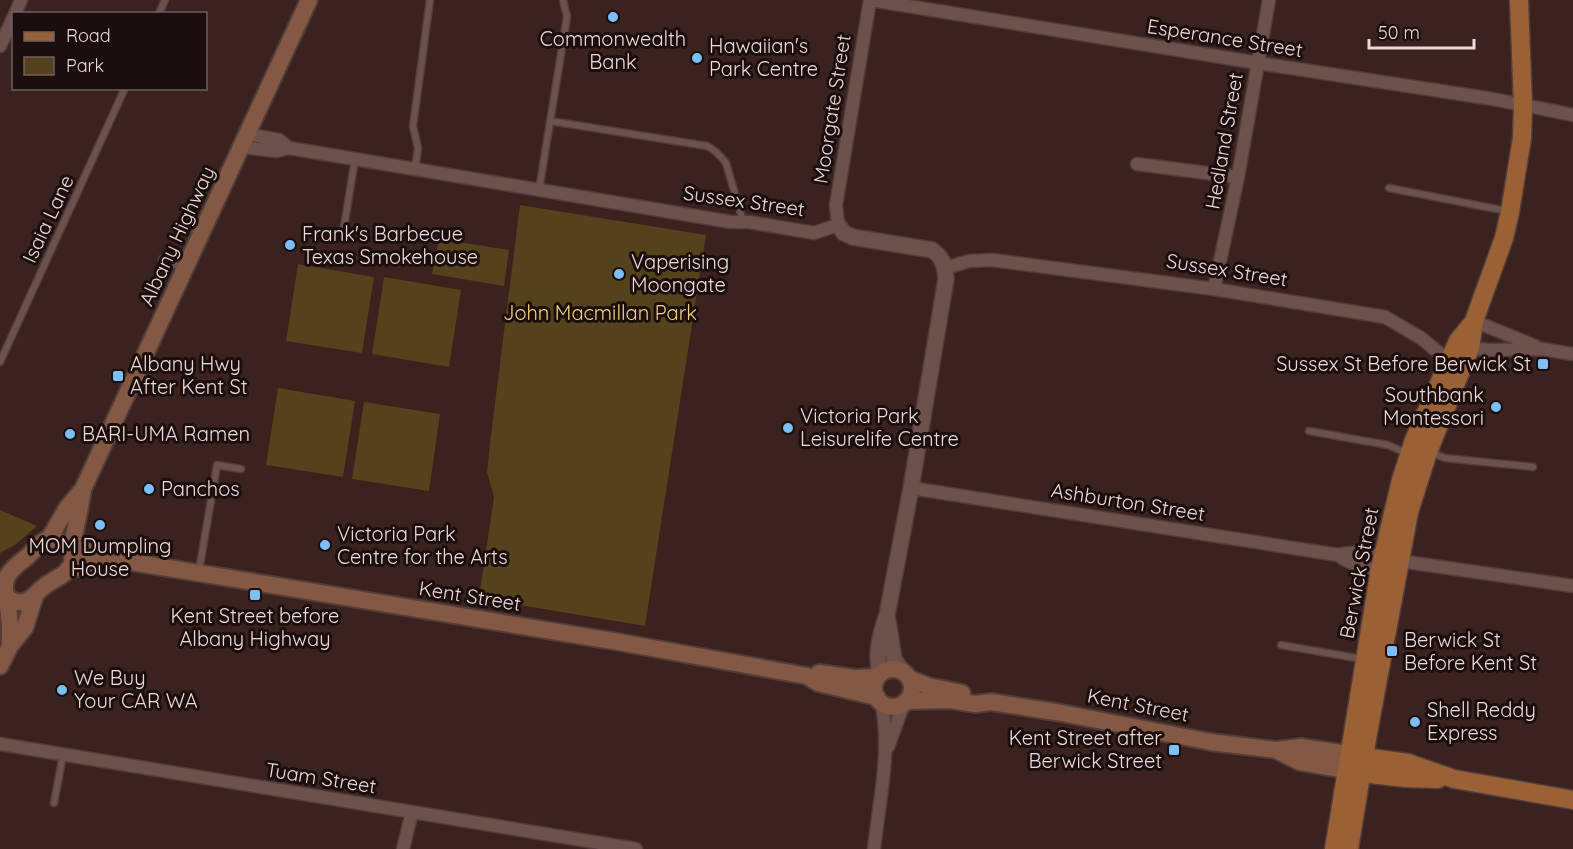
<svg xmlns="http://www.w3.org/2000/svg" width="1573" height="849" viewBox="0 0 1573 849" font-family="Quicksand,sans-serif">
	<rect width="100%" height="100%" fill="#3a221f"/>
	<path fill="#53421b" d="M520,205l186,30 -61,391 -166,-28 15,-101 -7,-25 3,-29z
		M439,239l70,11 -5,36 -72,-12z
		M298,264l76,13 -12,76 -76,-12z
		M384,277l77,13 -12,77 -77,-13z
		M278,388l77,13 -12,76 -77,-12z
		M364,402l76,12 -11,77 -77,-12z
		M0,510l37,16 -22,19 -15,8z"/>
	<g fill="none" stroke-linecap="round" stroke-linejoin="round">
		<defs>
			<path id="service" d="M159,14l6,-14
				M550,121l157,25c8,4 13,9 19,17l17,58
				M415,169l3,-21 -5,-22 17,-126
				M1389,188l118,23
				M539,190l28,-173 -4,-17
				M343,233l12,-74
				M162,259l22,10
				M0,362l125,-274
				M1309,431l79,14 18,8
				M1431,453l14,5 88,9
				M199,571l18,-106 24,4
				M1281,645l81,14
				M54,803l9,-48"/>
			<path id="minor" d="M871,0l387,63 235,36 80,16
				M15,14l6,-14
				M0,46l14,-30
				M246,134l33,6 10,8
				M240,147l37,4 12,-3 442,74h18l65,11 24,-8 -2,-20 34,-205
				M1137,164l101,13
				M945,268l24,-7 23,-1 222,29 171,28 36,21 28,23
				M1214,289l24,-112 31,-177
				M1474,321l61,25
				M1470,348l19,2 53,-1 31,5
				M911,488l427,67c19,-6 43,1 62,6l173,25
				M1338,555c12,9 32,17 47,12
				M0,744l636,105
				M888,747l16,-44
				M403,849l9,-37
				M874,849c5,-48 18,-100 7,-147"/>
			<path id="tertiary" d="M838,225l6,8 8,4 80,13c11,7 13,17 14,29l-35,209 -24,127c-7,20 -12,39 -7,60
				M888,621l6,38 9,13"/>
			<path id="secondary" d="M49,539l18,-31 16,-19 226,-489
				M49,539c16,2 32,15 19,31 -6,7 -16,10 -23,16 -8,5 -12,14 -22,16 -6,1 -13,-2 -17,-6 -6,-21 10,-30 22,-40 8,-7 11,-14 21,-17z
				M70,548c7,-18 9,-39 13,-58
				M71,549l36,5 18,7 488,80 194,35 11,7 59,14
				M68,569l53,-7
				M7,598l3,26v22
				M0,666l10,-20 15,-19 10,-31
				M874 688a19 19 0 1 1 38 0a19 19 0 1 1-38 0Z
				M819,673l36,5 22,-1
				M910,679l18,7 34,7
				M906,701l44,-1 25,4 16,-2 65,10 155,30 65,8 25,-3 60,9
				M1276,750l24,12 58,10"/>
			<path id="primary" d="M1364,757l44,6 46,16 119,21
				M1362,773l43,5 33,1
				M1334,849l46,-280 21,-89 13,-40 44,-99 13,-16
				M1349,849l19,-116 41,-221 19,-60 42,-104 4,-27 30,-83 6,-26 12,-74 1,-32 -4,-106"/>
		</defs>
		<use href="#service" stroke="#513d3a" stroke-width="9"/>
		<use href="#minor" stroke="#513d3a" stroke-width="15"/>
		<use href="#tertiary" stroke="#513d3a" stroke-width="18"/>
		<use href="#secondary" stroke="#513d3a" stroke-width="20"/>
		<use href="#primary" stroke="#513d3a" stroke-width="21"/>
		<use href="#service" stroke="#6d514d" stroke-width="6"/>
		<use href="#minor" stroke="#6d514d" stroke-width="12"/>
		<use href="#tertiary" stroke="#6d514d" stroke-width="15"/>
		<use href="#secondary" stroke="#845842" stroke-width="16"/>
		<use href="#primary" stroke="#9a6036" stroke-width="18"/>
	</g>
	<g fill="#7bbef8" stroke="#1a0f0d" stroke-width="2">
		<circle cx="613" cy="17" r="6"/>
		<circle cx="697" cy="58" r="6"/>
		<circle cx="290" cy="245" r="6"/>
		<circle cx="619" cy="274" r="6"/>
		<rect x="1537" y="358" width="12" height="12" rx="3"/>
		<rect x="112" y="370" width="12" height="12" rx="3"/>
		<circle cx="1496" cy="407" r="6"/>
		<circle cx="788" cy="428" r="6"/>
		<circle cx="70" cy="434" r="6"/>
		<circle cx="149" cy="489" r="6"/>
		<circle cx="100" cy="525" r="6"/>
		<circle cx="325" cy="545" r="6"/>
		<rect x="249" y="589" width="12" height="12" rx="3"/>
		<rect x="1386" y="645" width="12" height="12" rx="3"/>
		<circle cx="62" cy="690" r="6"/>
		<circle cx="1415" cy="722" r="6"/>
		<rect x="1168" y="744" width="12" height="12" rx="3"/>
	</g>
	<g text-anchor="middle" stroke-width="6" stroke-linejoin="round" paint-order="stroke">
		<g font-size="20" fill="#ebdad7" stroke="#1a0f0d">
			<text transform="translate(1225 38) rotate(9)" y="7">Esperance Street</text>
			<text transform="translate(832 109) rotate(-81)" y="7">Moorgate Street</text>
			<text transform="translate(1224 141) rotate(-80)" y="7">Hedland Street</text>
			<text transform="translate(744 201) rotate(8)" y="7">Sussex Street</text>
			<text transform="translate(48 219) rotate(-65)" y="7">Isaia Lane</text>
			<text transform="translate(177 236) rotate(-65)" y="7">Albany Highway</text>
			<text transform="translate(1227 270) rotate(9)" y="7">Sussex Street</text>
			<text transform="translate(1128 502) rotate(9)" y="7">Ashburton Street</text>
			<text transform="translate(1359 573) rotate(-79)" y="7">Berwick Street</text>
			<text transform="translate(470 596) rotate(9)" y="7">Kent Street</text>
			<text transform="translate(1138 705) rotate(11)" y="7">Kent Street</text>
			<text transform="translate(321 778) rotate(9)" y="7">Tuam Street</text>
		</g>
		<g font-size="20" fill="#ebdad7" stroke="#1a0f0d" text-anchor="start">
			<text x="613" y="46" text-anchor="middle">Commonwealth<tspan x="613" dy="23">Bank</tspan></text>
			<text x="709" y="53">Hawaiian's<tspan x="709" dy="23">Park Centre</tspan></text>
			<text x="302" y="241">Frank's Barbecue<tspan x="302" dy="23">Texas Smokehouse</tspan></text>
			<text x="631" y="269">Vaperising<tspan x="631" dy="23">Moongate</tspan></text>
			<text x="130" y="371">Albany Hwy<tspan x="130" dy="23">After Kent St</tspan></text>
			<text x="1531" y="371" text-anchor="end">Sussex St Before Berwick St</text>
			<text x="1484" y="402" text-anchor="end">Southbank<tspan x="1484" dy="23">Montessori</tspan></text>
			<text x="800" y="423">Victoria Park<tspan x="800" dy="23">Leisurelife Centre</tspan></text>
			<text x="82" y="441">BARI-UMA Ramen</text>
			<text x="161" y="496">Panchos</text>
			<text x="337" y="541">Victoria Park<tspan x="337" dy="23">Centre for the Arts</tspan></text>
			<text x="100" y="553" text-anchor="middle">MOM Dumpling<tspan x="100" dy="23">House</tspan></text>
			<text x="255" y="623" text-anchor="middle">Kent Street before<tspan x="255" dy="23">Albany Highway</tspan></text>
			<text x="1404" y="647">Berwick St<tspan x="1404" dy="23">Before Kent St</tspan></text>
			<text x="74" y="685">We Buy<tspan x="74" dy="23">Your CAR WA</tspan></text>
			<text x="1427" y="717">Shell Reddy<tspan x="1427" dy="23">Express</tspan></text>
			<text x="1162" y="745" text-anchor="end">Kent Street after<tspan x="1162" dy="23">Berwick Street</tspan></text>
		</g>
		<g font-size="20" fill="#f4d07f" stroke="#1a0f0d">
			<text x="600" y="320">John Macmillan Park</text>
		</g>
	</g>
	<rect x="12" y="12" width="195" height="78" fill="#1a0f0d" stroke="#6e605e" stroke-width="1.5"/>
	<rect x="24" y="32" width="30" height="9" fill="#9a6036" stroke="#6e605e" stroke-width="1.5"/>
	<text x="66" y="42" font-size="18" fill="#ebdad7">Road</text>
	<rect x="24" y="57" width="30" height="18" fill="#53421b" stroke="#6e605e" stroke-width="1.5"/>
	<text x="66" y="72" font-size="18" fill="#ebdad7">Park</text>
	<path d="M1369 39v9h105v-9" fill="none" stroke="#ebdad7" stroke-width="3"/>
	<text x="1378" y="39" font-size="18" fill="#ebdad7" stroke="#1a0f0d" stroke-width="4.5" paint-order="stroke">50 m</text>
</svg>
